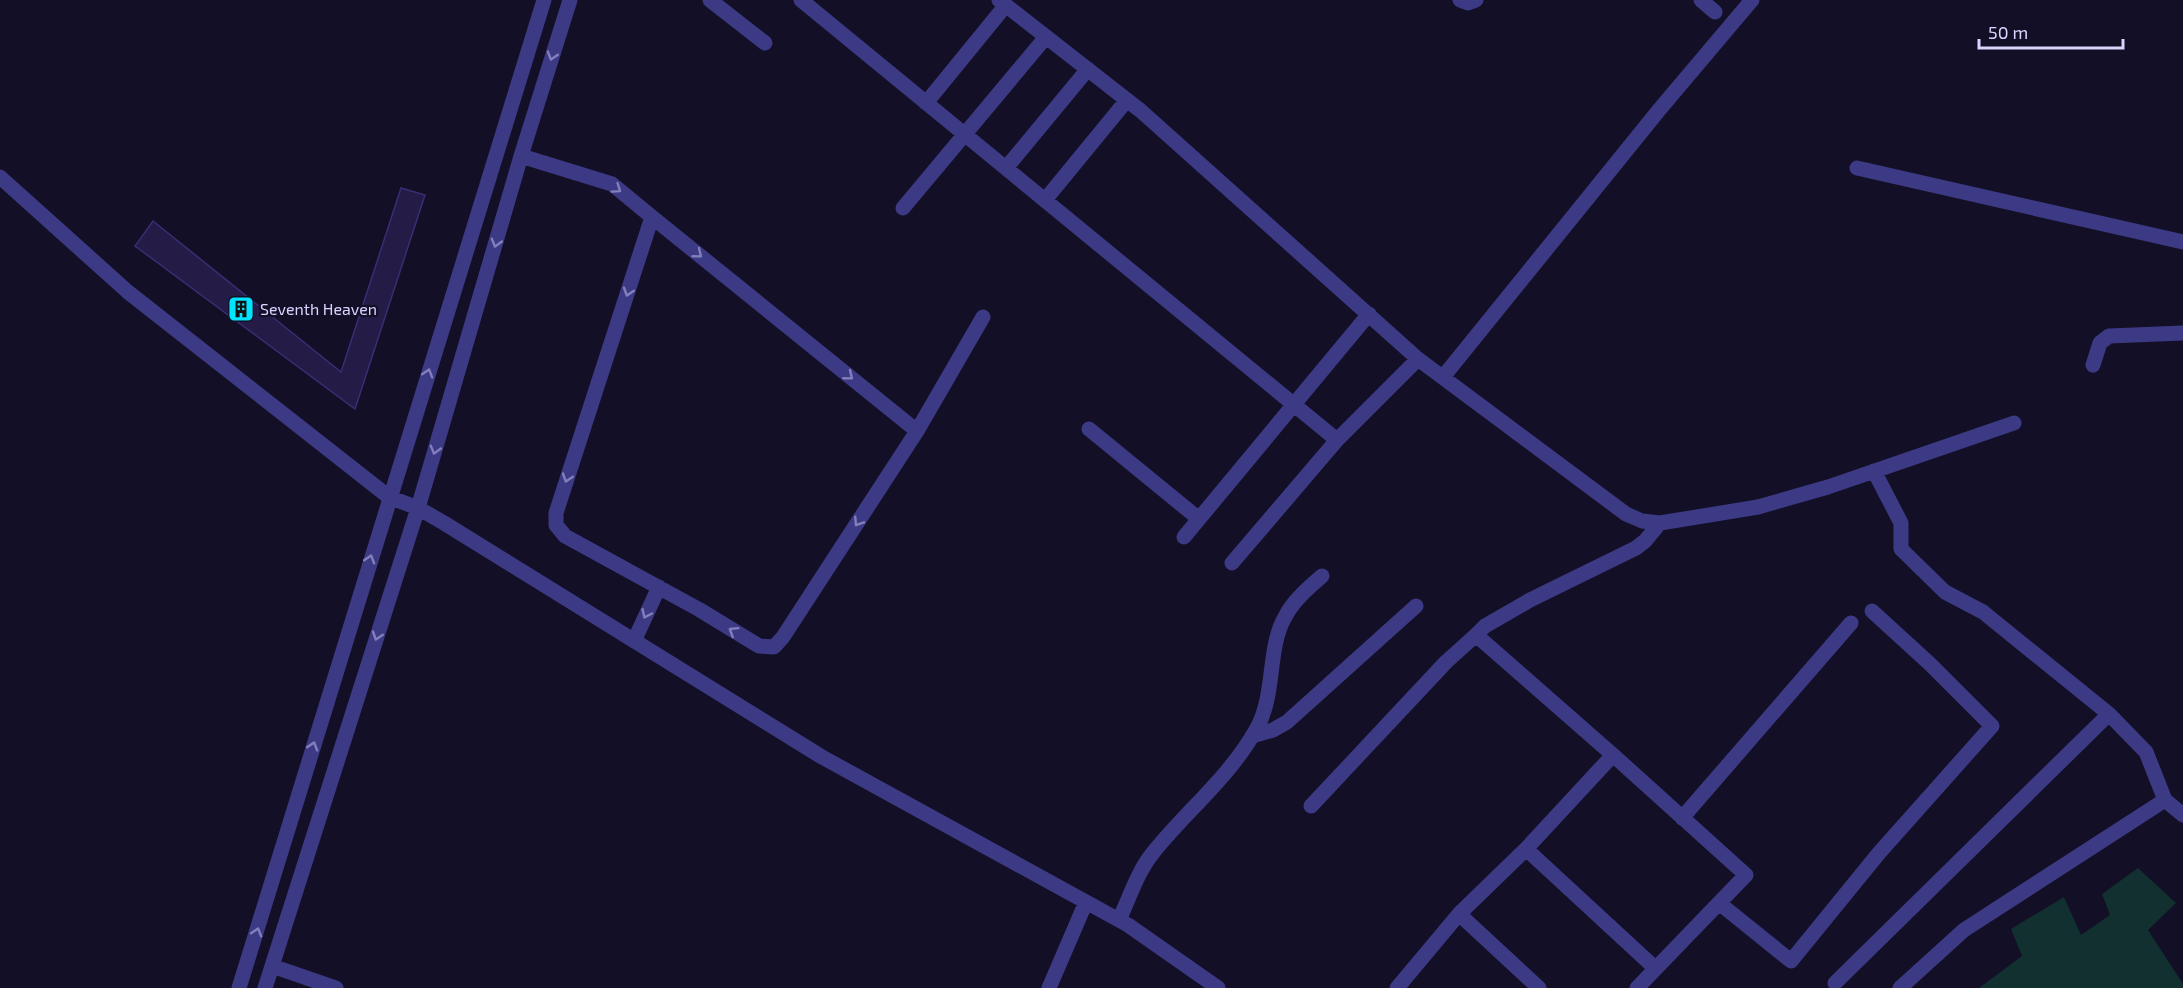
<svg xmlns="http://www.w3.org/2000/svg" width="2183" height="988" viewBox="0 0 2183 988" font-family="'Exo 2',sans-serif">
	<rect width="100%" height="100%" fill="#130f26"/>
	<path fill="#12302f" d="M2138,868l38,35 -28,27 35,54v4h-204l43,-32 -11,-27 53,-32 17,38 29,-20 -8,-21z"/>
	<path fill="#241b47" stroke="#3b2d73" stroke-width="1.5" d="M401,188l24,7 -70,214 -220,-163 18,-25 188,151z"/>
	<g fill="none" stroke-linecap="round" stroke-linejoin="round">
		<path stroke="#3d3a85" stroke-width="15" d="M710,0l55,43
			M801,0l536,440
			M999,0l142,111 277,248 208,155 16,7 18,2 98,-16 70,-20 186,-64
			M1460,0l8,3 8,-3
			M1701,0l14,12
			M926,103l80,-98
			M521,156l91,28 40,33 265,214 -134,206 -9,10 -15,-1 -59,-36 -135,-74 -9,-11v-12l96,-296
			M1006,168l82,-99
			M1857,168l326,74
			M0,177l128,115 261,205 29,11 26,15 378,234 306,168 90,63
			M1045,200l82,-100
			M903,208l143,-171
			M2093,365l7,-22 9,-7 74,-3
			M1443,377l216,-267 93,-110
			M1089,429l110,90
			M917,431l66,-114
			M1874,471l27,52v26l44,43 38,20 126,102
			M1184,537l185,-223
			M1232,563l105,-123 81,-81
			M634,641l25,-54
			M1252,736l21,-6 14,-8 129,-116
			M1311,806l135,-144 30,-27
			M1682,818l169,-195
			M1526,849l87,-94
			M1719,903l72,58 88,-108 113,-127 -62,-62 -58,-53
			M1119,920c10,-21 18,-47 33,-66 34,-43 78,-77 105,-126 19,-35 10,-80 28,-111 8,-16 23,-29 37,-41
			M272,966l64,22
			M1835,983l274,-269 37,38 19,48
			M239,988l305,-988
			M265,988l153,-480 103,-352 49,-156
			M1049,988l37,-86
			M1397,988l62,-74
			M1539,988l-80,-74 67,-65 129,119
			M1637,988l109,-113 -133,-120 -137,-120 9,-9 45,-26 106,-52 9,-7 15,-18
			M1900,988l64,-58 201,-130 18,15"/>
	</g>
	<defs><path id="oneway-chevron" d="M-2-3.5L2.5 0L-2 3.5" fill="none" stroke-width="1.6" stroke-linecap="round" stroke-linejoin="round" transform="scale(1.5)"/></defs>
	<g stroke="#837fbc">
		<use href="#oneway-chevron" transform="translate(552 56) rotate(107)"/>
		<use href="#oneway-chevron" transform="translate(617 189) rotate(35)"/>
		<use href="#oneway-chevron" transform="translate(496 243) rotate(106)"/>
		<use href="#oneway-chevron" transform="translate(698 254) rotate(39)"/>
		<use href="#oneway-chevron" transform="translate(628 292) rotate(108)"/>
		<use href="#oneway-chevron" transform="translate(428 373) rotate(-73)"/>
		<use href="#oneway-chevron" transform="translate(849 376) rotate(39)"/>
		<use href="#oneway-chevron" transform="translate(435 450) rotate(106)"/>
		<use href="#oneway-chevron" transform="translate(567 478) rotate(108)"/>
		<use href="#oneway-chevron" transform="translate(858 522) rotate(123)"/>
		<use href="#oneway-chevron" transform="translate(370 559) rotate(-73)"/>
		<use href="#oneway-chevron" transform="translate(646 614) rotate(115)"/>
		<use href="#oneway-chevron" transform="translate(733 631) rotate(-148)"/>
		<use href="#oneway-chevron" transform="translate(377 636) rotate(108)"/>
		<use href="#oneway-chevron" transform="translate(313 746) rotate(-73)"/>
		<use href="#oneway-chevron" transform="translate(257 932) rotate(-73)"/>
	</g>
	<defs>
		<symbol id="building-square" viewBox="-11 -11 22 22"><rect x="-9" y="-9" width="18" height="18" rx="4" fill="#00e5ff" stroke="#130f26"/><path d="M-4-6H4V6H1V3H-1V6H-4ZM-2.5-4.3h1.7v1.8h-1.7ZM.8-4.3h1.7v1.8H.8ZM-2.5-1h1.7V.8h-1.7ZM.8-1h1.7V.8H.8Z" fill="#111"/></symbol>
	</defs>
	<g fill-rule="evenodd">
		<use href="#building-square" x="226" y="294" width="30" height="30"/>
	</g>
	<g text-anchor="middle" stroke-width="4.5" stroke-linejoin="round" paint-order="stroke">
		<g font-size="16" fill="#d9d4ff" stroke="#130f26" text-anchor="start">
			<text x="260" y="315">Seventh Heaven</text>
		</g>
	</g>
	<path d="M1979 39v9h144v-9" fill="none" stroke="#d9d4ff" stroke-width="3"/>
	<text x="1988" y="39" font-size="18" fill="#d9d4ff" stroke="#130f26" stroke-width="4.5" paint-order="stroke">50 m</text>
</svg>
